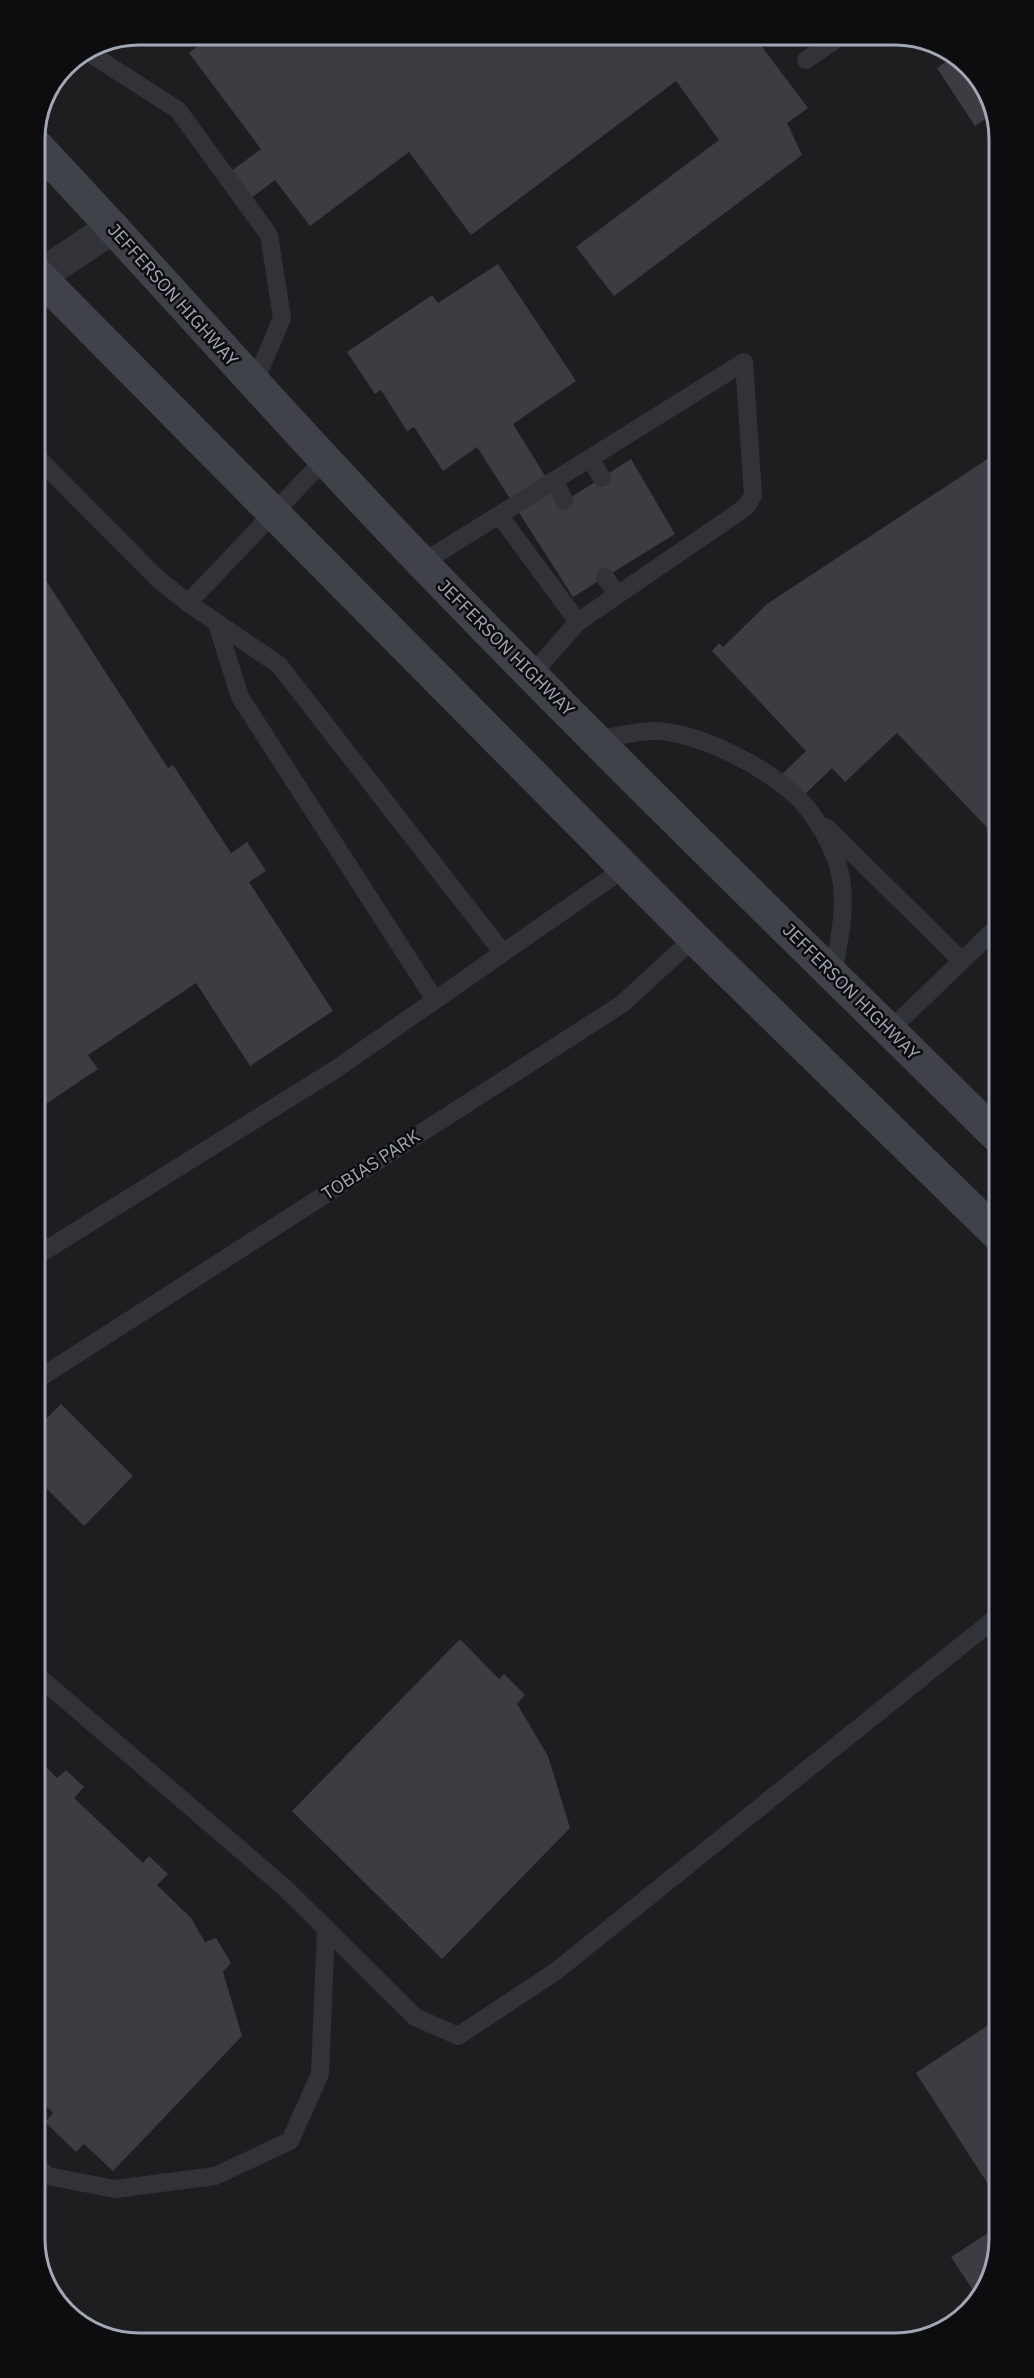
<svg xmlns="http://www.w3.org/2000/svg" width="1034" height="2378" viewBox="0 0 1034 2378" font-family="'IBM Plex Sans',sans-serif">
	<rect width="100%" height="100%" fill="#121214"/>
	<path fill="#1e1e21" d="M902,35l57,21 35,49 5,2134 -17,58 -53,41 -797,5 -56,-21 -36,-49 -5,-2140 30,-68 35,-23z"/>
	<path fill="#3c3c42" d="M754,36l54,72 -21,15 15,32 -188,141 -38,-49 143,-107 -43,-59 -205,154 -62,-83 -99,74 -35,-46 -28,21 -20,-27 34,-25 -72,-96 15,-12z
		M956,55l38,50v8l-19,13 -38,-58z
		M498,264l78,117 -63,43 49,79 69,-44 44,75 -102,63 -96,-150 -34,24 -29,-44 -7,4 -26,-41 -6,4 -28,-42 85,-57 6,8z
		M995,454l1,383 -99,-104 -52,49 -13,-14 -32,31 -21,-22 27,-26 -94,-100 7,-8 4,4 44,-43z
		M36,565l132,203 5,-3 58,88 16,-11 19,29 -17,11 84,129 -83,55 -54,-83 -108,72 10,14 -61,41z
		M61,1404l72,72 -49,50 -46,-46v-53z
		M460,1639l39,40 5,-5 21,21 -8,9 31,52 22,72 -128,131 -150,-148z
		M39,1760l18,18 9,-8 18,17 -10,11 69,65 6,-7 19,18 -11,11 34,33 14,24 11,-4 15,25 -8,9 19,64 -129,135 -29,-27 -8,8 -31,-30 8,-9 -13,-13z
		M999,2018v183l-83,-128z
		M999,2226v13l-17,58 -3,2 -28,-42z"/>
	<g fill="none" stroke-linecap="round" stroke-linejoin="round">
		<path stroke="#323339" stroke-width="18" d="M86,51l92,59 91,125 13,83 -28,66
			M806,60l36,-25
			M36,456l122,123 30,24 136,-143
			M590,459l12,19
			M555,481l9,20
			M500,516l78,106 -46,52
			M422,563l322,-201 9,133 -7,12 -168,115
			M605,577l12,18
			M188,603l91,62 224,288
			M217,624l23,73 195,303
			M597,739c18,-2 36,-7 54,-8 46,-2 129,42 157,78 10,13 21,32 27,48 15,35 5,81 -2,117
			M826,827l136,134
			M890,1030l106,-102
			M38,1255l298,-186 289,-201
			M38,1379l584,-375 72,-66
			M39,1677l246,211 130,129 43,19 97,-64 443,-356
			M40,2168l8,8 67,13 100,-13 75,-35 30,-67 6,-145"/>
		<path stroke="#323339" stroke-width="33" d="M35,279l78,-52"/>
		<path stroke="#404249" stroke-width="33" d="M35,144c133,141 260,288 396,428 184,191 376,377 566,564
			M35,272l659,666 303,296"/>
	</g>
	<g text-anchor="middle" stroke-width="5" stroke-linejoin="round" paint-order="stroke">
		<g font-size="18" fill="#a2a7b6" stroke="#0d0d0f">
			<text transform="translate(173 295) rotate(48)" y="6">JEFFERSON HIGHWAY</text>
			<text transform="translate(506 648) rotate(45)" y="6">JEFFERSON HIGHWAY</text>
			<text transform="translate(851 992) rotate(45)" y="6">JEFFERSON HIGHWAY</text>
			<text transform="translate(371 1165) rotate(-33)" y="6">TOBIAS PARK</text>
		</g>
	</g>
	<path d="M0 0H1034V2378H0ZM139 45H895A94 94 0 0 1 989 139V2239A94 94 0 0 1 895 2333H139A94 94 0 0 1 45 2239V139A94 94 0 0 1 139 45Z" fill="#0d0d0f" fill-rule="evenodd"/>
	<path fill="none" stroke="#a2a7b6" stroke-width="3" d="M139 45H895A94 94 0 0 1 989 139V2239A94 94 0 0 1 895 2333H139A94 94 0 0 1 45 2239V139A94 94 0 0 1 139 45Z"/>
</svg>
